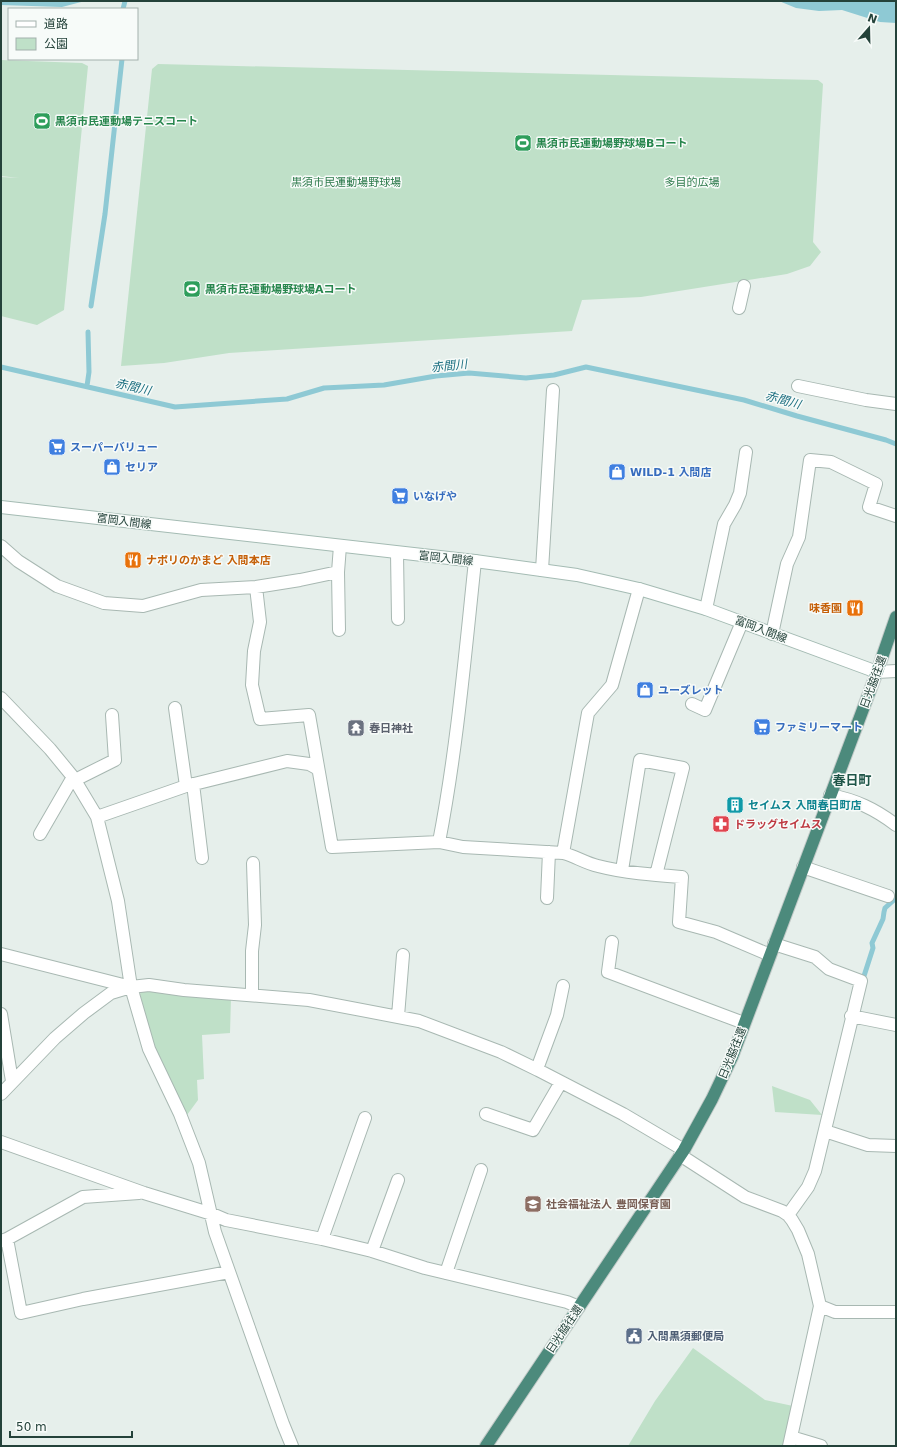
<svg xmlns="http://www.w3.org/2000/svg" width="897" height="1447" viewBox="0 0 897 1447" font-family="'DejaVu Sans','Noto Sans JP',sans-serif">
	<rect width="100%" height="100%" fill="#e6efeb"/>
	<path fill="#bfe0c8" d="M1,60l81,3 6,3 -24,244 -27,15 -36,-9v-139l18,1 -18,-2z
		M158,64l660,16 5,4 -10,158 8,10 -11,14 -23,8 -146,23 -59,3 -10,31 -343,22 -65,10 -43,3 31,-297z
		M142,990l89,8 -1,35 -28,2 2,44 -7,1 1,20 -11,15 -32,-65 -15,-56z
		M772,1086l38,14 12,15 -47,-3z
		M693,1348l72,52 28,6 -10,40h-155l27,-45z"/>
	<path fill="#8ec9d4" d="M1,1h84l-23,6 -61,-2z
		M779,1h117v22l-16,-1 -38,-12 -23,1 -23,-3z"/>
	<g fill="none" stroke-linecap="round" stroke-linejoin="round">
		<path stroke="#8ec9d4" stroke-width="5" d="M123,9l2,-8
			M91,306l14,-92 17,-155
			M1,367l174,40 112,-8 37,-11 60,-3 52,-9 33,-3 57,5 28,-3 32,-8 158,33 53,16 89,24 10,4
			M87,386l2,-14 -1,-40
			M864,976l9,-28 -1,-5 11,-24 1,-7 1,-4 11,-10"/>
		<defs>
			<path id="minor" d="M739,308l5,-22
				M798,386l68,14 30,4
				M1,546l17,15 39,25 47,17 39,3 58,-16 55,-3 44,-7 38,-8 2,-26
				M397,553l1,66
				M542,570l11,-180
				M338,572l1,58
				M256,587l4,35 -6,29 -2,34 8,34 49,-4 23,132 107,-5 24,5 100,6c12,3 22,10 35,13 27,7 56,9 84,11l-3,45 37,10 54,23
				M706,609l18,-85 11,-19 5,-12 6,-41
				M772,634l15,-70 12,-27 11,-77 21,2 45,22 -7,23 27,9
				M1,698l49,51 23,28 24,40 21,84 13,86 18,62 31,65 19,49 16,69 68,192 9,22
				M692,704l13,6 37,-88
				M175,708l11,78
				M75,780l40,-20 -3,-45
				M193,784l9,74
				M830,795c26,5 45,14 66,30
				M97,817l89,-31 101,-25 22,3 9,5
				M40,834l33,-57
				M439,842c18,-93 26,-187 36,-281
				M563,853l25,-140 24,-28 27,-96
				M803,867l85,29
				M622,870l18,-110 43,8 -27,107
				M547,898l2,-46
				M612,942l-4,30 136,51
				M774,944l41,13 14,12 32,12 -46,190 -7,16 -20,28
				M1,954l130,33 18,-2 35,5 125,10 110,21 82,31 37,18 85,44 61,36
				M252,994v-43l3,-26 -2,-62
				M1,1014l11,67
				M398,1016l5,-61
				M851,1016l45,9
				M537,1069l20,-54 6,-29
				M1,1094l54,-56 29,-25 27,-20 20,-6
				M486,1114l47,16 28,-48
				M825,1131l43,14 28,1
				M1,1142l143,51 68,21 14,6 96,19 50,12 53,17 142,34 12,5
				M680,1155l65,42 37,14 6,4 4,5 6,10 10,24 12,52 -31,140
				M7,1239l14,74 62,-14 146,-27
				M322,1239l43,-121
				M1,1241l6,-2 76,-42 56,-4
				M372,1251l26,-71
				M446,1273l35,-103
				M820,1306l15,6h61
				M791,1437l30,9"/>
			<path id="tertiary" d="M877,672l19,-1"/>
			<path id="secondary" d="M1,507l474,54 102,14 62,14 67,20 171,63"/>
			<path id="trunk" d="M486,1446l198,-296 28,-51 20,-42 145,-385 19,-55"/>
		</defs>
		<use href="#minor" stroke="#a8b8b2" stroke-width="14"/>
		<use href="#tertiary" stroke="#a8b8b2" stroke-width="14"/>
		<use href="#secondary" stroke="#a4bbb3" stroke-width="14"/>
		<use href="#trunk" stroke="#c2cac8" stroke-width="14"/>
		<use href="#minor" stroke="#fff" stroke-width="12"/>
		<use href="#tertiary" stroke="#fff" stroke-width="12"/>
		<use href="#secondary" stroke="#fff" stroke-width="12"/>
		<use href="#trunk" stroke="#4c8a7c" stroke-width="12"/>
	</g>
	<defs>
		<symbol id="stadium-square" viewBox="-11 -11 22 22"><rect x="-9" y="-9" width="18" height="18" rx="4" fill="#2e9e5b" stroke="#f7fbf9"/><path d="M0-5a6.5 5 0 1 0 0 10a6.5 5 0 1 0 0-10ZM-3.5-1.8h7v3.6h-7Z" fill="#fff"/></symbol>
		<symbol id="supermarket-square" viewBox="-11 -11 22 22"><rect x="-9" y="-9" width="18" height="18" rx="4" fill="#3f7fe0" stroke="#f7fbf9"/><path d="M-6-5.5h2.5l.6 2H6L4.5 2H-2.5L-4.4-4H-6ZM-1.5 3.2a1.3 1.3 0 1 0 .1 0ZM3 3.2a1.3 1.3 0 1 0 .1 0Z" fill="#fff"/></symbol>
		<symbol id="shop-square" viewBox="-11 -11 22 22"><rect x="-9" y="-9" width="18" height="18" rx="4" fill="#3f7fe0" stroke="#f7fbf9"/><path d="M-5-2.5h2.3a2.7 3.5 0 0 1 5.4 0H5L5.5 6h-11ZM-1.5-2.5h3a1.5 2.3 0 0 0-3 0Z" fill="#fff"/></symbol>
		<symbol id="restaurant-square" viewBox="-11 -11 22 22"><rect x="-9" y="-9" width="18" height="18" rx="4" fill="#e8710a" stroke="#f7fbf9"/><path d="M-5-6h1v4h1v-4h1v4h1v-4h1v5L-1.5 .5V6h-2V.5L-5-1ZM5-6V6H3V1.5H1.5Q1.5-4 5-6Z" fill="#fff"/></symbol>
		<symbol id="temple-square" viewBox="-11 -11 22 22"><rect x="-9" y="-9" width="18" height="18" rx="4" fill="#6b7280" stroke="#f7fbf9"/><path d="M0-6L5-2H3V0L6.5 2.5H4V6H1.5V3h-3V6H-4V2.5H-6.5L-3 0V-2H-5Z" fill="#fff"/></symbol>
		<symbol id="building-square" viewBox="-11 -11 22 22"><rect x="-9" y="-9" width="18" height="18" rx="4" fill="#0f9aa8" stroke="#f7fbf9"/><path d="M-4-6H4V6H1V3H-1V6H-4ZM-2.5-4.3h1.7v1.8h-1.7ZM.8-4.3h1.7v1.8H.8ZM-2.5-1h1.7V.8h-1.7ZM.8-1h1.7V.8H.8Z" fill="#fff"/></symbol>
		<symbol id="pharmacy-square" viewBox="-11 -11 22 22"><rect x="-9" y="-9" width="18" height="18" rx="4" fill="#e0444e" stroke="#f7fbf9"/><path d="M-2-6h4v4h4v4h-4v4h-4v-4h-4v-4h4Z" fill="#fff"/></symbol>
		<symbol id="school-square" viewBox="-11 -11 22 22"><rect x="-9" y="-9" width="18" height="18" rx="4" fill="#8d6e63" stroke="#f7fbf9"/><path d="M0-5L7-2L0 1L-7-2ZM-4 1L0 2.5L4 1V4Q0 6-4 4Z" fill="#fff"/></symbol>
		<symbol id="civic-square" viewBox="-11 -11 22 22"><rect x="-9" y="-9" width="18" height="18" rx="4" fill="#5c6f8a" stroke="#f7fbf9"/><path d="M-.6-6.5H3V-4.5H.6V-3L4-1V1h2V6H-6V1h2V-1L-.6-3ZM-1.2 2.5V6h2.4V2.5Z" fill="#fff"/></symbol>
	</defs>
	<g fill-rule="evenodd">
		<use href="#stadium-square" x="32" y="111" width="20" height="20"/>
		<use href="#stadium-square" x="513" y="133" width="20" height="20"/>
		<use href="#stadium-square" x="182" y="279" width="20" height="20"/>
		<use href="#supermarket-square" x="47" y="437" width="20" height="20"/>
		<use href="#shop-square" x="102" y="457" width="20" height="20"/>
		<use href="#shop-square" x="607" y="462" width="20" height="20"/>
		<use href="#supermarket-square" x="390" y="486" width="20" height="20"/>
		<use href="#restaurant-square" x="123" y="550" width="20" height="20"/>
		<use href="#restaurant-square" x="845" y="598" width="20" height="20"/>
		<use href="#shop-square" x="635" y="680" width="20" height="20"/>
		<use href="#supermarket-square" x="752" y="717" width="20" height="20"/>
		<use href="#temple-square" x="346" y="718" width="20" height="20"/>
		<use href="#building-square" x="725" y="795" width="20" height="20"/>
		<use href="#pharmacy-square" x="711" y="814" width="20" height="20"/>
		<use href="#school-square" x="523" y="1194" width="20" height="20"/>
		<use href="#civic-square" x="624" y="1326" width="20" height="20"/>
	</g>
	<g text-anchor="middle" stroke-width="3" stroke-linejoin="round" paint-order="stroke">
		<g font-size="11" font-weight="bold" fill="#27864d" stroke="#f7fbf9" text-anchor="start">
			<text x="55" y="125">黒須市民運動場テニスコート</text>
			<text x="536" y="147">黒須市民運動場野球場Bコート</text>
			<text x="205" y="293">黒須市民運動場野球場Aコート</text>
		</g>
		<g font-size="11" fill="#2d7a4b" stroke="#f7fbf9">
			<text x="346" y="186">黒須市民運動場野球場</text>
			<text x="692" y="186">多目的広場</text>
		</g>
		<g font-size="11" font-weight="bold" fill="#366cbe" stroke="#f7fbf9" text-anchor="start">
			<text x="70" y="451">スーパーバリュー</text>
			<text x="125" y="471">セリア</text>
			<text x="630" y="476">WILD-1 入間店</text>
			<text x="413" y="500">いなげや</text>
			<text x="658" y="694">ユーズレット</text>
			<text x="775" y="731">ファミリーマート</text>
		</g>
		<g font-size="11" fill="#24423a" stroke="#f7fbf9">
			<text transform="translate(124 521) rotate(7)" y="4">富岡入間線</text>
			<text transform="translate(446 558) rotate(6)" y="4">富岡入間線</text>
			<text transform="translate(761 629) rotate(21)" y="4">富岡入間線</text>
			<text transform="translate(873 682) rotate(-70)" y="4">日光脇往還</text>
			<text transform="translate(732 1053) rotate(-68)" y="4">日光脇往還</text>
			<text transform="translate(564 1329) rotate(-56)" y="4">日光脇往還</text>
		</g>
		<g font-size="11" font-weight="bold" fill="#c56008" stroke="#f7fbf9" text-anchor="start">
			<text x="146" y="564">ナポリのかまど 入間本店</text>
			<text x="842" y="612" text-anchor="end">味香園</text>
		</g>
		<g font-size="11" font-weight="bold" fill="#5b616d" stroke="#f7fbf9" text-anchor="start">
			<text x="369" y="732">春日神社</text>
		</g>
		<g font-size="11" font-weight="bold" fill="#0d838f" stroke="#f7fbf9" text-anchor="start">
			<text x="748" y="809">セイムス 入間春日町店</text>
		</g>
		<g font-size="11" font-weight="bold" fill="#be3a42" stroke="#f7fbf9" text-anchor="start">
			<text x="734" y="828">ドラッグセイムス</text>
		</g>
		<g font-size="11" font-weight="bold" fill="#785e54" stroke="#f7fbf9" text-anchor="start">
			<text x="546" y="1208">社会福祉法人 豊岡保育園</text>
		</g>
		<g font-size="11" font-weight="bold" fill="#4e5e75" stroke="#f7fbf9" text-anchor="start">
			<text x="647" y="1340">入間黒須郵便局</text>
		</g>
		<g font-size="12" font-style="italic" fill="#1c6f80" stroke="#f7fbf9">
			<text transform="translate(449 366) rotate(-6)" y="4">赤間川</text>
			<text transform="translate(133 387) rotate(13)" y="4">赤間川</text>
			<text transform="translate(783 400) rotate(16)" y="4">赤間川</text>
		</g>
		<g font-size="13" font-weight="bold" fill="#1f5548" stroke="#f7fbf9">
			<text x="852" y="785">春日町</text>
		</g>
	</g>
	<rect width="897" height="1447" fill="none" stroke="#24423a" stroke-width="4"/>
	<rect x="8" y="8" width="130" height="52" fill="#f7fbf9" stroke="#a3b1ad"/>
	<rect x="16" y="21" width="20" height="6" fill="#ffffff" stroke="#a3b1ad"/>
	<text x="44" y="28" font-size="12" fill="#24423a">道路</text>
	<rect x="16" y="38" width="20" height="12" fill="#bfe0c8" stroke="#a3b1ad"/>
	<text x="44" y="48" font-size="12" fill="#24423a">公園</text>
	<g transform="translate(869 28) rotate(20)" stroke="#f7fbf9" stroke-width="3" paint-order="stroke">
	<path d="M0-3L7 15L0 10L-7 15Z" fill="#24423a"/>
	<text y="-6" font-size="11" font-weight="bold" text-anchor="middle" fill="#24423a">N</text>
	</g>
	<path d="M10 1431v6h122v-6" fill="none" stroke="#24423a" stroke-width="2"/>
	<text x="16" y="1431" font-size="12" fill="#24423a" stroke="#f7fbf9" stroke-width="3" paint-order="stroke">50 m</text>
</svg>
